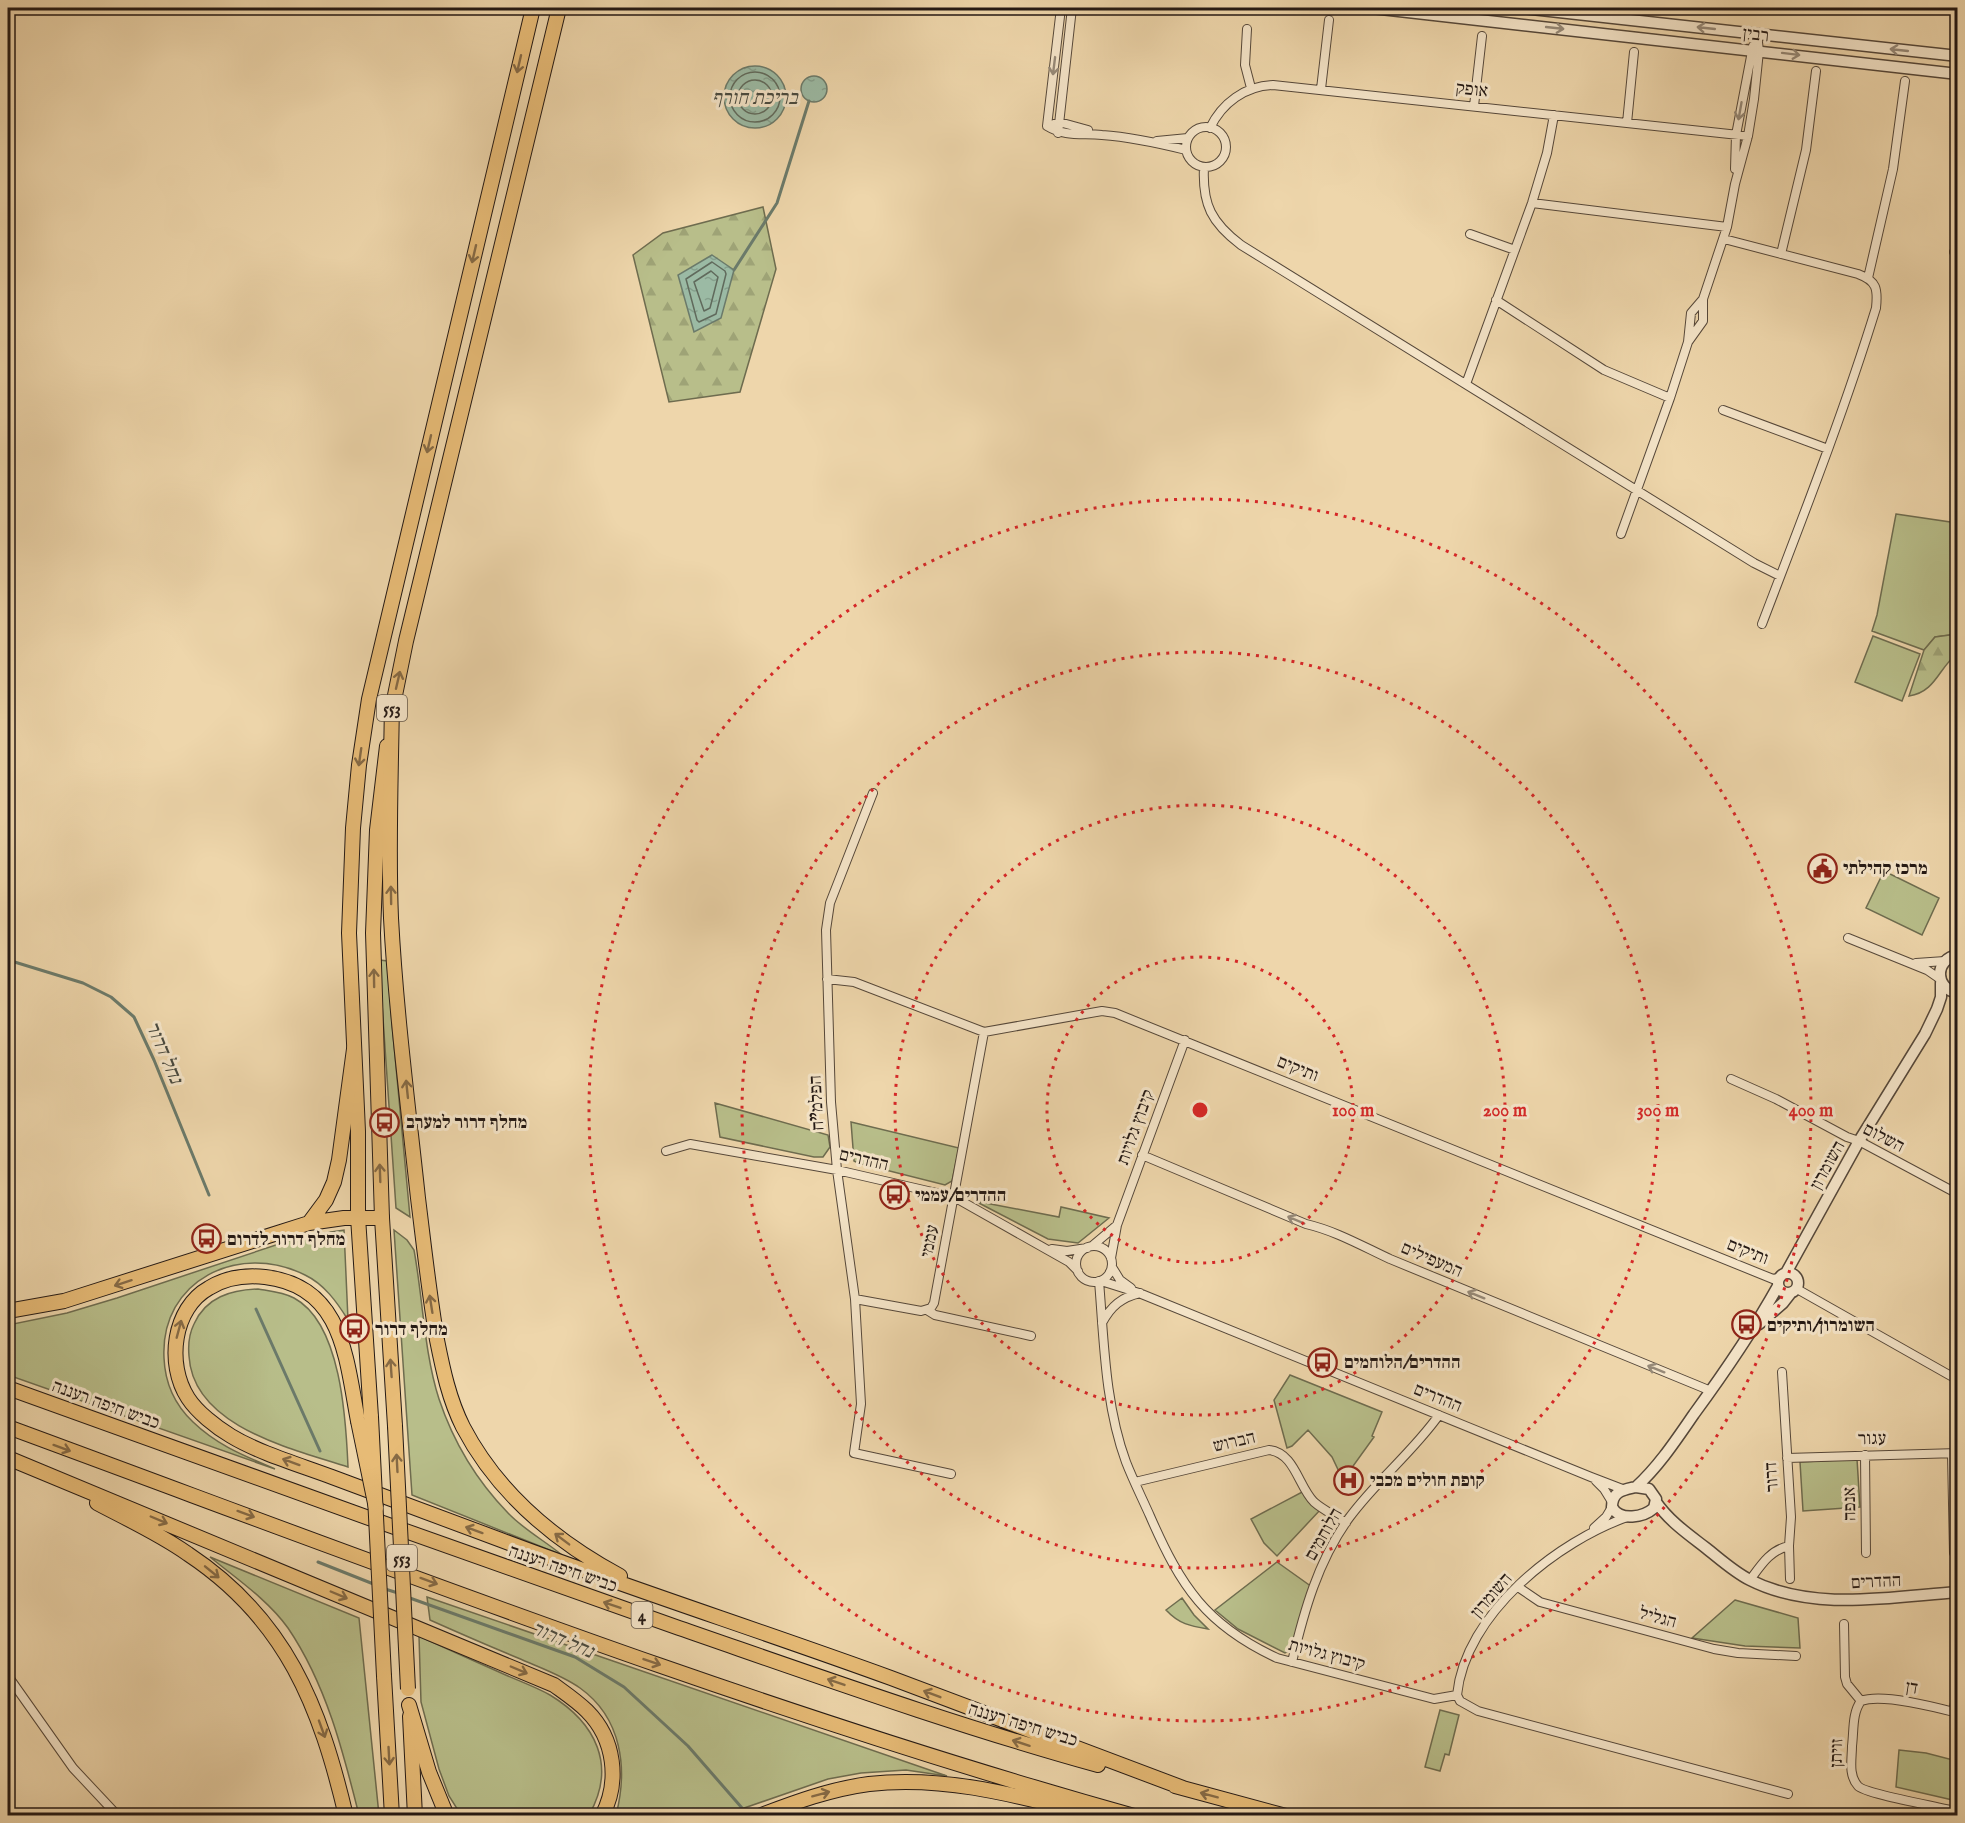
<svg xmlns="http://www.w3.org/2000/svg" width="1965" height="1823" viewBox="0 0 1965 1823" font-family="'IM FELL English','Frank Ruhl Libre',serif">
	<defs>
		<pattern id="forest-firs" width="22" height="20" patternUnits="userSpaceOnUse" patternTransform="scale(1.5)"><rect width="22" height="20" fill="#b8be8a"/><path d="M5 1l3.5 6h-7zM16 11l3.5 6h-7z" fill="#9ea376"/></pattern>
		<pattern id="water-ripples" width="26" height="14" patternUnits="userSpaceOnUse" patternTransform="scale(1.5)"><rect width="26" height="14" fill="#9bbaa4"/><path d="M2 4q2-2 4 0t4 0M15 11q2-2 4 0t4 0" fill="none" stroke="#859f8c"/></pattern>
	</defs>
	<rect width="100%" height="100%" fill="#eed6ab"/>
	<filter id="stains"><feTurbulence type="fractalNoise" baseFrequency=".00333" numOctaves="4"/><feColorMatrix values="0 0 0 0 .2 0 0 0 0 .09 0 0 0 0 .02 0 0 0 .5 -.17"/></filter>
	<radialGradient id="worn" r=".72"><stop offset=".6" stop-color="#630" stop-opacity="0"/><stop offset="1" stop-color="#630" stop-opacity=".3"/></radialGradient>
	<path fill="#b8be8a" stroke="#6e6c4f" stroke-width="1.5" d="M1896,514l61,9v111l-22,3 -11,13 -52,-19 5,-16z
		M1873,636l47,18 -18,47 -47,-19z
		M1884,871l55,27 -17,37 -56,-27z
		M379,960l9,1 4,63 18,193 -14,-9z
		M715,1103l113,32 2,12 -7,10h-9l-94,-20z
		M851,1122l108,26 -7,33 -7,4 -87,-22 -4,-2z
		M975,1201l84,16 2,-10 48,11 -31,25 -30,-4z
		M344,1230l4,90c-11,-18 -24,-36 -43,-45 -66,-33 -145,5 -141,83 1,25 11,47 29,64 25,24 52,34 82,47l-267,-94v-50l59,-12 50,-15 186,-62z
		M394,1230l13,10 7,10c9,49 10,102 25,149 14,42 38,82 69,114 15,16 37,28 54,42l-150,-60z
		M258,1289c12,2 25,3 36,9 47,25 52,121 54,169 -55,-18 -155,-40 -159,-111 -1,-11 0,-22 5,-32 12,-27 37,-34 64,-35z
		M1290,1375l92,37 -10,24 2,1 -31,43 -11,-23 -24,-27 -16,16 -5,2 -13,-48z
		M1857,1459l3,48 -57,4 -3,-49z
		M1306,1490l15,19 -44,47 -13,-13 -13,-24z
		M210,1557l149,61 20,197h-20c-16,-64 -33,-131 -71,-187 -20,-28 -51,-49 -78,-71z
		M1277,1562l35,25 -21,61 -2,3 -4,2 -47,-24 -23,-19z
		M427,1597l520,179 -41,-6 -45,3 -33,6 -104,36h-108c12,-46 6,-97 -36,-127 -18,-13 -42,-21 -62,-30 -29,-12 -59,-25 -88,-38z
		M1182,1598l12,17 14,14c-18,-3 -29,-5 -42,-19z
		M1735,1600l63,18 2,30 -55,-2 -53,-8z
		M419,1636c26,12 53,24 80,36 17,8 35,14 51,23 46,28 67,71 39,120h-128l-12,-19 -10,-27 -18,-67z
		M1440,1710l19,5 -10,40 -4,-1 -5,17 -15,-4z
		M1899,1750l27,3 31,8v40l-61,-14z"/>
	<path fill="url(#forest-firs)" stroke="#6e6c4f" stroke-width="1.5" d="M763,207l13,62 -36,123 -71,10 -36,-147 30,-22z
		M1957,634v20c-18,13 -21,38 -48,42l15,-46 11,-13z"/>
	<path fill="url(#water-ripples)" stroke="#6b7a6a" stroke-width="1.5" d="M724 97a31 31 0 1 1 62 0a31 31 0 1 1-62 0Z
		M801 89a13 13 0 1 1 26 0a13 13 0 1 1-26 0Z
		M712,255l22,15 -13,48 -27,14 -16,-57z"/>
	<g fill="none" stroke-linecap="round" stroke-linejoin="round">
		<path stroke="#606a5c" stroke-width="1.5" d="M730 97a25 25 0 1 1 50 0a25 25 0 1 1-50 0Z
			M738 97a17 17 0 1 1 34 0a17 17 0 1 1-34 0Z
			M712,262l13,9 1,3 -10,40 -17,8 -2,-2 -11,-41z
			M711,271l7,6 -8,31 -6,3 -10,-29z"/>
		<path stroke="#6b7a6a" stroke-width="3" d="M734,270l43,-67 32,-102
			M8,960l75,23 28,14 23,20 20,43 55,135
			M256,1309l64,142
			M318,1562l58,23
			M385,1589l13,4
			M407,1597l168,60 49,30 64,59 61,70"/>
		<defs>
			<path id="minor" d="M1061,8l-14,118c18,11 35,7 55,9 28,2 56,8 84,15
				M1247,29l-2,36 6,23
				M1321,89l8,-69
				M1474,106l8,-70
				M1627,123l7,-71
				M1054,124l5,-2 29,8
				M1186 147a20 20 0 1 1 40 0a20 20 0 1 1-40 0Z
				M1210,128c12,-25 35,-42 63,-43l475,51
				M1058,133l14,-125
				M1157,141l31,-3
				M1204,167c-2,38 8,56 37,78l513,318 26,13
				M1735,169l1,-34 17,-89
				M1532,203l195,24
				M1470,234l45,16
				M1724,239l134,35c19,7 20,15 18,34 -33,107 -74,211 -114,316
				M1954,252l4,3
				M1781,254l25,-104 10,-79
				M1868,278l25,-109 12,-88
				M1496,300l108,70 66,28
				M1688,342l15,-21v-22l24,-72 8,-43 13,-48 6,-37 5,-48 -2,-17
				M1466,384l66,-181 15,-50 7,-38
				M1723,410l105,39
				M1621,534l49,-136 18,-56 3,-29 12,-14
				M873,793l-43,110 -4,27 5,172 6,68 18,129 6,105 -7,49 97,21
				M1848,938l79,32 13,9
				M1916,963l29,-2
				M827,979l27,3 130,50 118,-21 13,2 658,266 6,-1
				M1731,1079l45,20 71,38 12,4 99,53
				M666,1151l24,-7 147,26 117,27 115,65 9,9
				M1142,1155l164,69c30,7 56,22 84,35l321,132
				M1092,1246l25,-21
				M1076 1264a18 18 0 1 1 36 0a18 18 0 1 1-36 0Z
				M1052,1249l15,2 20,-3
				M1111,1258l6,-33 68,-185
				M1112,1267l8,13 11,8
				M1099,1281c5,60 6,124 27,181 7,18 16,36 24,54 31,71 56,109 127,142l157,41 23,-4 3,6 18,10 310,83
				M1101,1281l38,12 452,184 34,13
				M1797,1289l161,91
				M855,1299l66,12 10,-3 3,-5 50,-271
				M927,1310l8,5 96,21
				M1102,1323c9,-17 20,-26 38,-30
				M1782,1372l9,145 -2,29 1,33
				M1952,1454l2,99
				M1865,1455l1,98
				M1787,1458l171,-5
				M1596,1481l8,8 8,13
				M1135,1482l134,-32c26,3 29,36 45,52 9,8 22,14 32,21
				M1594,1528l12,-11 6,-10
				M1750,1580c11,-15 20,-30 39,-34
				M1518,1587l22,15 174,47 24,4 58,3
				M1844,1624l1,53 2,7 14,17
				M1292,1662c12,-51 26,-101 57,-144 27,-37 63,-65 90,-103
				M8,1676l65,92 45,48
				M1457,1695c8,-81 100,-154 173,-179
				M1861,1701c-9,12 -7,29 -9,45 0,13 -4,29 6,40 7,8 83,21 100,26
				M1861,1701c21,-8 74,6 97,12
				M1953,1712l5,-23"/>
			<path id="tertiary" d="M1372,8l586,66
				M1521,8l437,48
				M1958,955c-24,4 -24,34 0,38
				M1778 1283a10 10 0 1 1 20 0a10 10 0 1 1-20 0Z
				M1786,1273l73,-132 66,-107 12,-25 4,-12v-14
				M1759,1324l24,-21 7,-9
				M1636,1487c23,-21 40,-47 58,-73 30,-41 59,-83 84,-128
				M1636,1487l13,2 7,10 -2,9c-10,9 -34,14 -42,-1 0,-16 11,-17 24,-20z
				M1656,1502c13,19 32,32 50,46 14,11 28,24 44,32 63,32 140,17 208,12"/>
			<path id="primary" d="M391,715l15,-74 153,-633
				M387,746l-10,84 -4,103 9,285 13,208
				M371,1417l-13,-200v-86l-9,-198 4,-105 6,-63 10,-66 164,-691
				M384,1676l8,140
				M410,1716l5,100"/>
			<path id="trunk" d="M392,703c-1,72 -4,144 -1,215 5,94 17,187 27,280 6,48 11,95 19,142 6,30 12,59 26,87 34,65 92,114 157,149
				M309,1223l17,-23 8,-18 5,-22 15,-111
				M8,1311l56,-10 245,-78 35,-5h38
				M8,1388c223,80 447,162 671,240 139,48 278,98 419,137
				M358,1421c-12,-63 -15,-135 -93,-144 -19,-2 -40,1 -56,11 -36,20 -43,76 -21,110 9,14 28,29 43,38 28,17 69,29 101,41 56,21 113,42 169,63 130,49 261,91 390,138 98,36 195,74 292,110
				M8,1427c372,137 743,282 1126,389
				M8,1458l546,227c11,8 23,16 33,26 28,28 33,71 15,105
				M97,1503c30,16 63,31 91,51 98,65 132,152 158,262
				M409,1705l20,67 18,44
				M1175,1786l111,30
				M759,1816c36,-14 72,-27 110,-32 78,-9 153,13 229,32"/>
		</defs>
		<use href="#minor" stroke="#56483a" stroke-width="10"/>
		<use href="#tertiary" stroke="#56483a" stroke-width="13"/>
		<use href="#primary" stroke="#241914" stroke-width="16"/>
		<use href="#trunk" stroke="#241914" stroke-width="16"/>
		<use href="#minor" stroke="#f4e4c8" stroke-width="8"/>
		<use href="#tertiary" stroke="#f4e4c8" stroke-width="10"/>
		<use href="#primary" stroke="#e7bb76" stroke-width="14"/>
		<use href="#trunk" stroke="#e7bb76" stroke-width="14"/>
		<defs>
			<path id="primary-bridge" d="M371,1417l13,259
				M395,1426l13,263"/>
			<path id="trunk-bridge" d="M358,1421l18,87"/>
		</defs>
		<use href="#primary-bridge" stroke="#241914" stroke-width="16" stroke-linecap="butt"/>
		<use href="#trunk-bridge" stroke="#241914" stroke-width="16" stroke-linecap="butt"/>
		<use href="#primary-bridge" stroke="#e7bb76" stroke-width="14"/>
		<use href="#trunk-bridge" stroke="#e7bb76" stroke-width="14"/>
	</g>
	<defs><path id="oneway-shaft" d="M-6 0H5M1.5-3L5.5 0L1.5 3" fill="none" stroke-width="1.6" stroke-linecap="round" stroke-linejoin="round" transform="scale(1.5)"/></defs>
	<g stroke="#968977">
		<use href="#oneway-shaft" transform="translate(1555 28) rotate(6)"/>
		<use href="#oneway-shaft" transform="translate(1706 28) rotate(-174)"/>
		<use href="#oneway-shaft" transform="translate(1899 50) rotate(-174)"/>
		<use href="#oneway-shaft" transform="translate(1791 54) rotate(7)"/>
		<use href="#oneway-shaft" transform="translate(1054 66) rotate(97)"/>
		<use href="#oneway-shaft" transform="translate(1740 111) rotate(100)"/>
		<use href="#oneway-shaft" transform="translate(1296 1220) rotate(-157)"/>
		<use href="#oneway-shaft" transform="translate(1476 1295) rotate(-158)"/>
		<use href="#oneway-shaft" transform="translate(1656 1369) rotate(-158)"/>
	</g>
	<g stroke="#866a45">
		<use href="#oneway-shaft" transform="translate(519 64) rotate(103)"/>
		<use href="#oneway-shaft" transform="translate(474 254) rotate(103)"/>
		<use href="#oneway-shaft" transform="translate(429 444) rotate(103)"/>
		<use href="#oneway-shaft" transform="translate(398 680) rotate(-77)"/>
		<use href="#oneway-shaft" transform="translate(360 757) rotate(98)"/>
		<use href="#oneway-shaft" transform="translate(391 895) rotate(-91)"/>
		<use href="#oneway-shaft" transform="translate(374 978) rotate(-91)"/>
		<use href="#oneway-shaft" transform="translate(407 1089) rotate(-96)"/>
		<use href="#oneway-shaft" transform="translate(380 1173) rotate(-92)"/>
		<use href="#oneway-shaft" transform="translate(123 1283) rotate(162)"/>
		<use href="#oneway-shaft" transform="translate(431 1304) rotate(-99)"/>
		<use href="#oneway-shaft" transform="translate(179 1329) rotate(-75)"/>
		<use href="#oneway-shaft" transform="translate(391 1368) rotate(-94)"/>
		<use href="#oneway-shaft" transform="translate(62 1448) rotate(20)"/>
		<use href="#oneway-shaft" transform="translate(291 1462) rotate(-160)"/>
		<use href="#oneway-shaft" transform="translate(397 1463) rotate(-93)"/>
		<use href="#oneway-shaft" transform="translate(246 1514) rotate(20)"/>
		<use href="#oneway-shaft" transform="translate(159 1520) rotate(23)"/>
		<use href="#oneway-shaft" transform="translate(474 1530) rotate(-160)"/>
		<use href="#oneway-shaft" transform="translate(562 1539) rotate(-143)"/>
		<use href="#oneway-shaft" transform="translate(212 1572) rotate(39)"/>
		<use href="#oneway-shaft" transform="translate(429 1581) rotate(20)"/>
		<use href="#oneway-shaft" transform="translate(339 1595) rotate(23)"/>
		<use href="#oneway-shaft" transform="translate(612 1605) rotate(-161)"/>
		<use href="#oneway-shaft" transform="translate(652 1662) rotate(19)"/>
		<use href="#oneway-shaft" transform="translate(519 1670) rotate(23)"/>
		<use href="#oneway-shaft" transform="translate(836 1682) rotate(-161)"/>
		<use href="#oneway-shaft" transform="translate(932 1694) rotate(-159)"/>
		<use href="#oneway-shaft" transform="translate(322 1729) rotate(70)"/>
		<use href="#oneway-shaft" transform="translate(1021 1743) rotate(-162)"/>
		<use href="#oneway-shaft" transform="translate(389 1756) rotate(87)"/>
		<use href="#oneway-shaft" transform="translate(821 1794) rotate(-15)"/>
		<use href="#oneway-shaft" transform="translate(1209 1795) rotate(-165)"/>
	</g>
	<g fill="none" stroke="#d62828" stroke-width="3" stroke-dasharray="3 6">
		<circle cx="1200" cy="1110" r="153"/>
		<circle cx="1200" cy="1110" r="305"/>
		<circle cx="1200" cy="1110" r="458"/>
		<circle cx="1200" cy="1110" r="611"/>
	</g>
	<defs>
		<symbol id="civic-ring" viewBox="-11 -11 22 22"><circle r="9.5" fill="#f4e4c8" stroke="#8f2418" stroke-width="1.5"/><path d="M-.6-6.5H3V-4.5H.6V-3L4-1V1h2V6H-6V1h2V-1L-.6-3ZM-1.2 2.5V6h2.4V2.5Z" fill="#8f2418"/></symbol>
		<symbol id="bus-ring" viewBox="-11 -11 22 22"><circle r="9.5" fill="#f4e4c8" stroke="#8f2418" stroke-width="1.5"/><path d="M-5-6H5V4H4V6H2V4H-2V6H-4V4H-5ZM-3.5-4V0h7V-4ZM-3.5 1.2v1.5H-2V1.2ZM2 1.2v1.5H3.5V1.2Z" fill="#8f2418"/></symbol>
		<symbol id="hospital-ring" viewBox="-11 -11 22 22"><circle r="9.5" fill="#f4e4c8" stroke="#8f2418" stroke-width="1.5"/><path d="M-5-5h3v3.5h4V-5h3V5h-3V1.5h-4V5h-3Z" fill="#8f2418"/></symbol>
	</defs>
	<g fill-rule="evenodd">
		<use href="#civic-ring" x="1806" y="852" width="33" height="33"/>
		<use href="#bus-ring" x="368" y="1106" width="33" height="33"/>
		<use href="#bus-ring" x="878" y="1178" width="33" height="33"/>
		<use href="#bus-ring" x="190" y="1222" width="33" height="33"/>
		<use href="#bus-ring" x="1730" y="1308" width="33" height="33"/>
		<use href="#bus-ring" x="338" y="1312" width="33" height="33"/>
		<use href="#bus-ring" x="1306" y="1346" width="33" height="33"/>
		<use href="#hospital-ring" x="1332" y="1464" width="33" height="33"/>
	</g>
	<g text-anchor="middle" stroke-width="6" stroke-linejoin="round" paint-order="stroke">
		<g fill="#f4e4c8" stroke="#62564a" stroke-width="1.5">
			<rect x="377" y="695" width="30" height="26" rx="4.5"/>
			<rect x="387" y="1545" width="30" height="26" rx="4.5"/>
			<rect x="631.5" y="1602" width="21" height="26" rx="4.5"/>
		</g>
		<g font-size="16" font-weight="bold" fill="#241914">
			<text x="392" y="714">553</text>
			<text x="402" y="1564">553</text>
			<text x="642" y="1621">4</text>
		</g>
		<g font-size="18" fill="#241914" stroke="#f4e4c8">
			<text transform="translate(1756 34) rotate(6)" y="6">רבין</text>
			<text transform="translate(1472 89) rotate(6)" y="6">אופק</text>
			<text transform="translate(1298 1068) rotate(22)" y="6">ותיקים</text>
			<text transform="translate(816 1103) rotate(-93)" y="6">הפלמ"ח</text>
			<text transform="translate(1135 1127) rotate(-70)" y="6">קיבוץ גלויות</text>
			<text transform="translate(1884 1137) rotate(27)" y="6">השלום</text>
			<text transform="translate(864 1159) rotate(13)" y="6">ההדרים</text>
			<text transform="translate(1827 1165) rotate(-61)" y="6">השומרון</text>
			<text transform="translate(929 1241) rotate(-79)" y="6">עממי</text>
			<text transform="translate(1748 1251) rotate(22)" y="6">ותיקים</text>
			<text transform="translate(1432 1259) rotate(23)" y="6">המעפילים</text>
			<text transform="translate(1438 1397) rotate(22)" y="6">ההדרים</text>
			<text transform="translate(106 1404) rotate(20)" y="6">כביש חיפה רעננה</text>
			<text transform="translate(1872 1438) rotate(-1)" y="6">עגור</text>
			<text transform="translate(1234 1441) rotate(-13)" y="6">הברוש</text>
			<text transform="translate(1771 1477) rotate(-94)" y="6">דרור</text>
			<text transform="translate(1849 1504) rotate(-91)" y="6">אנפה</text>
			<text transform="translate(1323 1534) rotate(-60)" y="6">הלוחמים</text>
			<text transform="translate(563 1568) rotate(19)" y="6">כביש חיפה רעננה</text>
			<text transform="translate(1876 1581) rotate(-3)" y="6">ההדרים</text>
			<text transform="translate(1491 1595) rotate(-49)" y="6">השומרון</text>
			<text transform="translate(1658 1617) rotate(15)" y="6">הגליל</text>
			<text transform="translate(1327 1654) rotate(15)" y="6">קיבוץ גלויות</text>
			<text transform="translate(1912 1687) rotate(9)" y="6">דן</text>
			<text transform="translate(1023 1724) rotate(17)" y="6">כביש חיפה רעננה</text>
			<text transform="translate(1836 1753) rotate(-89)" y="6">זויתן</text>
		</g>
		<g font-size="18" font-weight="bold" fill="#241914" stroke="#f4e4c8" text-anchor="start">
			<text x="1843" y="874">מרכז קהילתי</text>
			<text x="406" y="1128">מחלף דרור למערב</text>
			<text x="915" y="1201">ההדרים/עממי</text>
			<text x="227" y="1245">מחלף דרור לדרום</text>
			<text x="1767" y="1331">השומרון/ותיקים</text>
			<text x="375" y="1335">מחלף דרור</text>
			<text x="1344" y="1368">ההדרים/הלוחמים</text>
			<text x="1370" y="1486">קופת חולים מכבי</text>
		</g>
		<g font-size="20" font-style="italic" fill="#48493f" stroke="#f4e4c8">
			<text x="755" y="104">בריכת חורף</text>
			<text transform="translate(165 1052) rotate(67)" y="7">נחל דרור</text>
			<text transform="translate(563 1639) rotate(23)" y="7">נחל דרור</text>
		</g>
	</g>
	<circle cx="1200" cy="1110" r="9" fill="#d62828" stroke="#f4e4c8" stroke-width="3"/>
	<g font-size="18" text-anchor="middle" font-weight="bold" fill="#d62828" stroke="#f4e4c8" stroke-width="6" stroke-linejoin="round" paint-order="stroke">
		<text x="1353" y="1116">100 m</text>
		<text x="1505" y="1116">200 m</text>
		<text x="1658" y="1116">300 m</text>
		<text x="1811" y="1116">400 m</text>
	</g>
	<rect width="1965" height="1823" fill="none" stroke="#eed6ab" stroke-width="30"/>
	<rect x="9" y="9" width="1947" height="1805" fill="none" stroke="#241914" stroke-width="3"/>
	<rect x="15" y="15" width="1935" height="1793" fill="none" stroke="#241914" stroke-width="1.5"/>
	<rect width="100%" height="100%" filter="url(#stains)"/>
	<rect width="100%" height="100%" fill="url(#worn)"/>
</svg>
